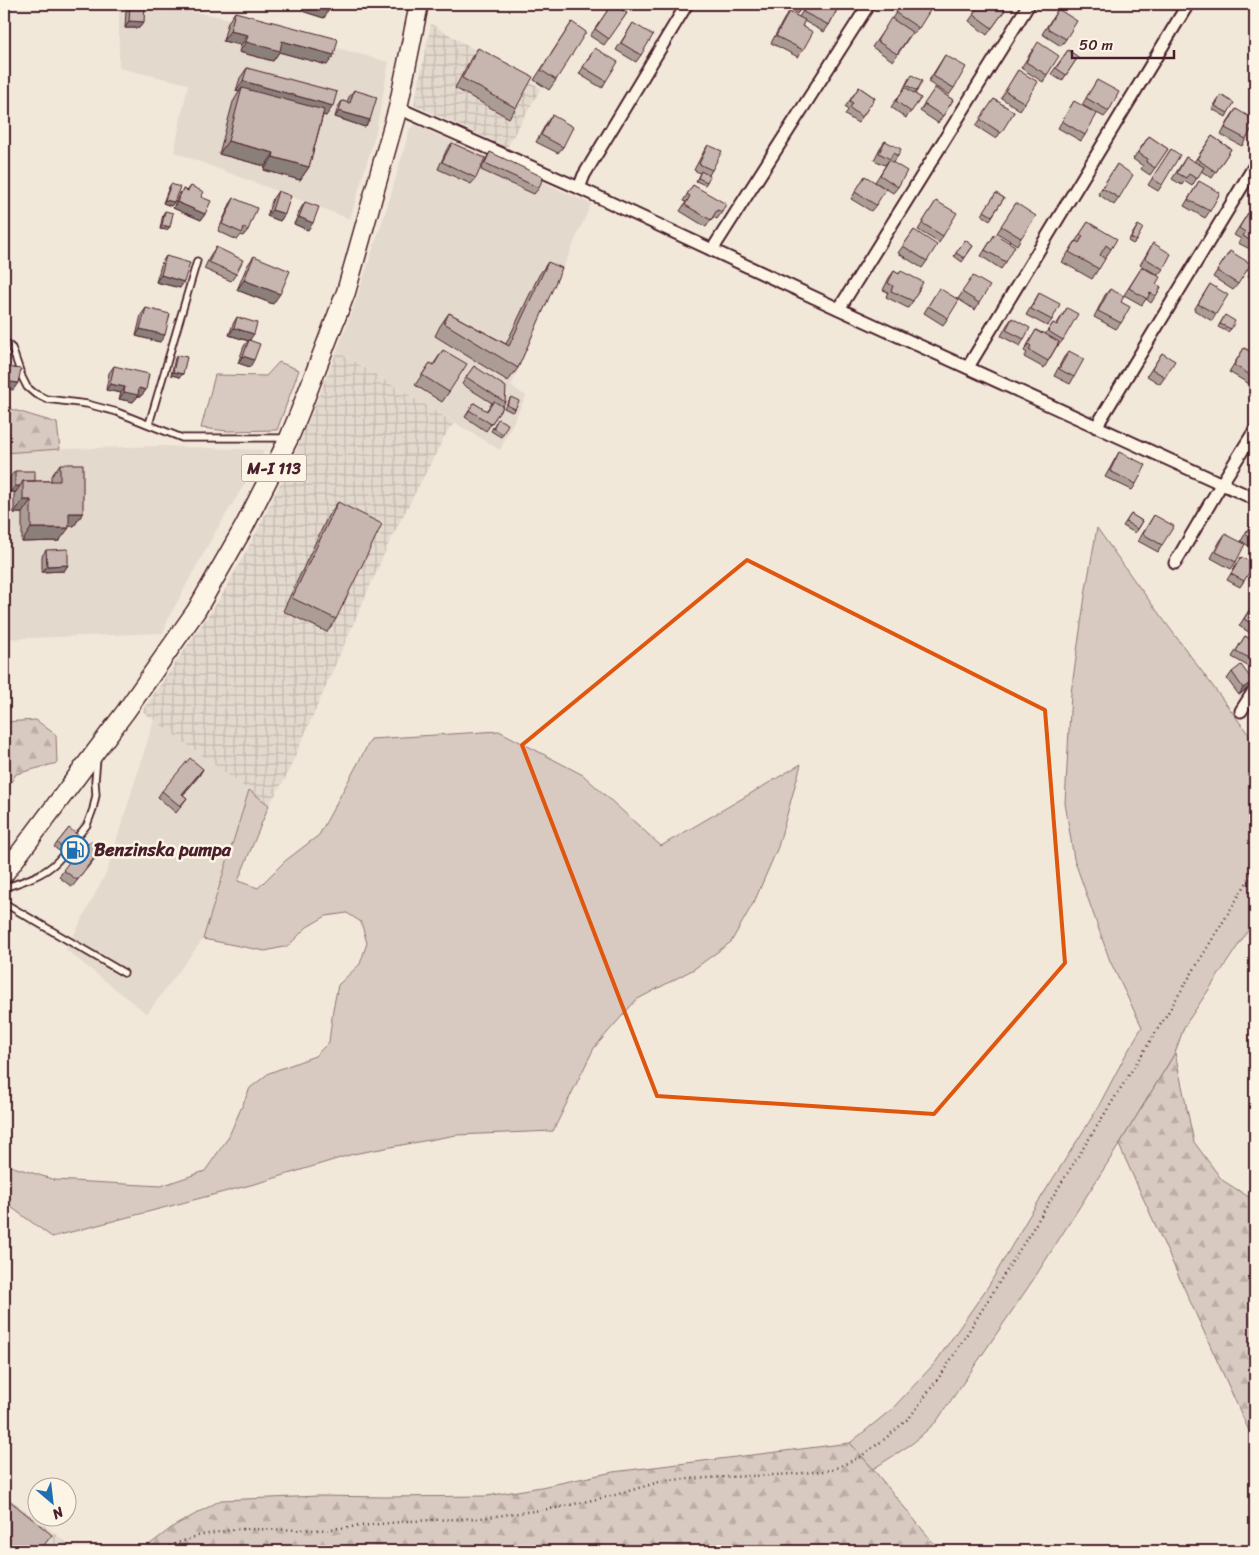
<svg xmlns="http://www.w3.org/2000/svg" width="1259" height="1555" viewBox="0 0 1259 1555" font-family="Sriracha,sans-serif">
	<defs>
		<pattern id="industrial-grid" width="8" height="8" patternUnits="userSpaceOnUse" patternTransform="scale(1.25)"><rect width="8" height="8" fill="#e4d9cd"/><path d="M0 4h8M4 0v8" fill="none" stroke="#c5bab0"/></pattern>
		<pattern id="forest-firs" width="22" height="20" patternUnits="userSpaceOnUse" patternTransform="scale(1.25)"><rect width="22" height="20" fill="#d8cac0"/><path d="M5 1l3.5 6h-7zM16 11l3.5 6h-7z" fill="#bbada5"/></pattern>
	</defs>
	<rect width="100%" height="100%" fill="#f1e8da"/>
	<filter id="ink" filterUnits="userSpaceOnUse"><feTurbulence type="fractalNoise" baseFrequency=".02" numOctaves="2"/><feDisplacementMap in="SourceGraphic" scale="10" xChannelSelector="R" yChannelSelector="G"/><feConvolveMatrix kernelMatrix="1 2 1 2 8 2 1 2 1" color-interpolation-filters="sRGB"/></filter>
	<g filter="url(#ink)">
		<path fill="#e4d9cd" d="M119,4h38l68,14 164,44 -13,70 -26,87 -176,-67 14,-68 -69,-16z
			M416,125l175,79 -80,182 15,10 -26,54 -163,-99 20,-54 33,-99 20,-70z
			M163,446l102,4 -52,86 -44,81 -6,16 -159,6v-186l56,-4z
			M154,720l95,70 -46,149 -56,75 -81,-64 41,-79z"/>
		<path fill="url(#industrial-grid)" d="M431,24l110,64 -34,59 -93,-42z
			M337,351l118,72 -7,7 -59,113 -103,234 -17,28 -127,-94 79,-114 37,-68 38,-78z
			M4,1494l73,57h-73z"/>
		<path fill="#d8cac0" stroke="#917476" d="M279,362l20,8 -22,60 -49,1 -27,-3 14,-53 51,1z
			M1097,528l37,52 121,163v177l-71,107 -9,26 -56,92 -86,135 -70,103 -27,39 -23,21 -40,26 -23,-26 42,-34 43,-46 54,-78 39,-67 68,-107 29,-55 17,-29 -32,-66 -36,-102 -9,-56 6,-110 15,-104z
			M499,731l84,44 78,71 140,-82 -23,83 -23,53 -24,42 -37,27 -58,31 -42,48 -41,83 -97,4 -103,19 -91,28 -210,55 -48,-35v-38l51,16 106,6 44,-15 23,-33 22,-50 19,-15 46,-17 14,-14 4,-33 5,-24 22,-21 7,-21 -6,-21 -14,-9 -21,3 -19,11 -19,19 -23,5 -62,-12 46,-149 20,15 -31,76 20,7 27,-27 34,-26 52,-96z"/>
		<path fill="url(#forest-firs)" stroke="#917476" d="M4,407l53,16 3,26 -56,4z
			M36,720l20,15 1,28 -41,11 -12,20v-72z
			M1175,1053l19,89 28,38 33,21v243l-136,-299z
			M850,1443l23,26 67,82h-799l33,-25 47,-26 98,-4 66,1 102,-1 54,-9 72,-15z"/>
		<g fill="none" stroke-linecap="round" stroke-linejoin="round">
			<defs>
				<path id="service" d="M4,341l8,7 10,29 5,10 7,6 12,6 41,5 30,8 65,26h105
					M149,424l48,-163
					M78,836l9,-11 6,-16 3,-14 -1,-14 2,-23
					M4,888c22,-8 43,-13 58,-32
					M4,903l120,70"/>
				<path id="minor" d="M398,108l181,80 260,121 416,190
					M579,188l5,-13 103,-171
					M712,250l157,-246
					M839,309l190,-305
					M968,367l220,-363
					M1096,427l159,-262
					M1175,563l47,-80 33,-53
					M1241,711l14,-22"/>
				<path id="primary" d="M4,874l122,-163 70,-100 48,-84 45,-89 10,-24 47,-122 52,-184 21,-104"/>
			</defs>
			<use href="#service" stroke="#4a1f2b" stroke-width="9"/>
			<use href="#minor" stroke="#4a1f2b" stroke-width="15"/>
			<use href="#primary" stroke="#4a1f2b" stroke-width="21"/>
			<path stroke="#4a1f2b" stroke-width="2.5" stroke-dasharray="1 4" stroke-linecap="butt" d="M161,1551l6,-4 30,-11 39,-7 84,1 89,-9 72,-3 75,-10 59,-13 51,-15 127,-6 39,-4 28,-13 26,-19 24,-21 35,-48 219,-350 91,-150"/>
			<use href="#service" stroke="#fcf5e5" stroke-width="5.5"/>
			<use href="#minor" stroke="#fcf5e5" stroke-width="11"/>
			<use href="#primary" stroke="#fcf5e5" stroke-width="18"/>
		</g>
		<path fill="#ab9d96" stroke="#4a1f2b" d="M130,4l14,18 -5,6h-14l1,-17z
			M305,4h26l-7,14 -22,-7z
			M612,4l15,9 -23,32 -14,-9z
			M792,4l7,7 -2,3 -9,-5z
			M807,4h33l-11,21 -5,7 -20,-11 -2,5 1,24 -5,7 -27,-14 13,-24 5,-7 10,5z
			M902,4h32l-20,30 -2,-1 -19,28 -21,-14z
			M955,4h10l-4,4z
			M981,4l24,6 -18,25 -18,-14z
			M1058,9l8,30 -5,7 -19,-12z
			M235,12l92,53 -48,-13 -6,9 -34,-9 2,-7 -18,-4 5,-19z
			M572,22l-16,58 -7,10 -15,-10z
			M633,23l8,32 -5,7 -20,-12z
			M478,48l38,60 -7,10 -54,-30 16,-30z
			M595,48l11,33 -4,7 -23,-14z
			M1033,49l14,26 -4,7 -22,-14z
			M1068,50l10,7 -16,24 -11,-7z
			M945,55l9,33 -5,7 -21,-13z
			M247,68l79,48 -3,-1 -14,52 -9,13 -36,-10 1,-4 -46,-12 14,-52 6,-10 -3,-1 4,-13z
			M1018,70l7,33 -5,7 -19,-12z
			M909,78l8,13 -2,3 6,4 -15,20 -15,-11 13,-18v-1z
			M1097,80l12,31 -5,6 -22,-12z
			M859,87l16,11 -17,25 -13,-8 3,-5 -3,-3z
			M935,88l18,12 -15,23 -18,-12z
			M354,90l16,30 -5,7 -30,-10 3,-10 4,-6 5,1 2,-5z
			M994,99l20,13 -18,27 -20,-13z
			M1218,99l10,14 -2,4 -14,-8z
			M1074,101l11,34 -4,6 -23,-13z
			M1236,109l10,30 -4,7 -21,-11 10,-19z
			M552,115l11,32 -5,6 -22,-11 11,-20z
			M1149,136l19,13 -18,26 -9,-6 2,-3 -10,-7z
			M1212,136l19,13 -19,29 -11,-7 -9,15 -8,-5 -2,4 -10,-6 14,-22 8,5z
			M885,141l13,15 -5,6 5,25 -5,6 -18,-11 14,-22 -4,5 -11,-5 6,-12z
			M452,143l24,35 -5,6 -33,-15 9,-20z
			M708,145l4,25 -3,5 -2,7 -2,3 -9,-4 4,-8 -6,-3 10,-19z
			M1171,149l-9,36 -4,6 -10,-6z
			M490,152l49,36 -5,6 -53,-24 5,-11z
			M1117,164l2,34 -5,7 -16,-11z
			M865,176l11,29 -5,6 -20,-12z
			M1199,181l11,30 -5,7 -21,-12z
			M171,184l3,18 -3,4 -8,-3 6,-16z
			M693,185l29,27 -5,7 -4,-2 -7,10 -26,-16 6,-9 -3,-1z
			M191,186l10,11 4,17 -4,6 -28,-12 5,-12 5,-7 4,2z
			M278,191l7,23 -5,7 -13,-5 6,-18z
			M996,193l8,5 -14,22 -8,-5z
			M234,198l14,32 -5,6 -2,-1 -4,5 -19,-9 12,-27z
			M936,201l7,35 -4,7 -21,-13z
			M305,202l3,28 -14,-6 7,-16z
			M1016,203l5,35 -4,7 -20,-12z
			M165,211l5,16 -3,3 -7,-1 3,-15z
			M1248,213l7,4v31l-3,-2 -2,3 -12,-6 3,-4 -7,-4z
			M1088,222l23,27 -19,30 -30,-17z
			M1138,225l-2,16 -3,3 -5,-3z
			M914,230l13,31 -5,7 -24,-15z
			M995,234l11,28 -5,7 -20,-13z
			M965,240l8,6 -11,16 -8,-6z
			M1153,243l10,26 -5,6 -18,-10z
			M216,247l20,27 -5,7 -27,-12 7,-15z
			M1230,251l8,33 -5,6 -20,-13z
			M166,256l14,32 -24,-6 6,-20z
			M254,256l19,48 -36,-14 10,-24z
			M548,262l-30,106 -10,13 -73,-45 5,-10 9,-13 57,31 33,-69z
			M1255,265v15l-7,-4z
			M1142,267l14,17 5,3 -10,16 -5,-4 -4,6 -18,-10z
			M894,271l5,3 2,-3 12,30 -5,7 -22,-11 2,-5 -5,-2 6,-12z
			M973,276l6,27 -4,7 -17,-11z
			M1210,284l6,30 -4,7 -18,-11z
			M939,288l9,30 -5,7 -19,-12z
			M1110,289l11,13v21l-5,6 -22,-12 11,-22z
			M1039,293l13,27 -5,6 -21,-11 9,-15z
			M1255,299v9l-3,-3z
			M146,308l14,34 -24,-6 5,-21z
			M1067,308l-4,32 -5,6h-1l-13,22 -20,-11 3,-4 -3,-2 12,-21 6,3 3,1 8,-11 3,2z
			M1225,315l6,14 -3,3 -10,-5z
			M237,317l13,23v27l-12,-4 6,-17 4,-5 -19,-6 4,-11z
			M1012,318l12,21 -4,7 -19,-10 6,-11z
			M1255,330v9l-4,-3z
			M1244,348l11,6v25l-4,6 -22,-13z
			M443,350l6,42 -7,10 -27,-17 15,-22 3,2z
			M1069,351l5,26 -4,7 -16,-8 10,-19z
			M1162,353l3,24 -5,7 -13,-8z
			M177,355l6,19 -3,3 -9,-2 4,-17z
			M114,366l32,24 -5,6h-3l-5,6 -14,-3 2,-6 -15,-3 3,-17z
			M474,366l31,36 -3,4 1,1 -17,24 -21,-14 9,-14 12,8 6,-8 -30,-19z
			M511,397l4,12 -3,3 -8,-4z
			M496,422l7,12 -2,3 -10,-6z
			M1119,452l17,32 -4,6 -27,-13 10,-18z
			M60,464l23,49 -9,13h-5l-10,15 -37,1v-29h-8v-19l2,-2h-6v-15l5,-6 20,10h16v-4z
			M338,502l-2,117 -9,13 -44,-21 45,-95z
			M1131,514l11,7 -7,12 -12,-7z
			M1154,515l8,30 -4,7 -20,-11z
			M1255,517v33l-14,-9z
			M1225,534l11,28 -5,7 -20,-11 9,-17z
			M46,550l22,15 -4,6 -22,1v-16z
			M1241,557l3,24 -4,6 -13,-7z
			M1255,577v12l-5,-3z
			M1255,601v35l-16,-10z
			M1245,636l10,6v21l-4,5 -19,-11z
			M1232,672l16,16 -9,7 -12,-16z
			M203,769l-20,26 4,3 -11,15 -18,-16 4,-6z
			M69,828l28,28 -25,31 -13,-10 12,-17 -17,-13z"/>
		<path fill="#8b7f7a" stroke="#4a1f2b" d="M266,4h18l-3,4 -15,-3z
			M307,5l21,6 -4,7 -22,-7z
			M129,21l15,1 -5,6h-14z
			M230,31l18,4 -7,10 -18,-4z
			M282,41l52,14 -7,10 -48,-13 -6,9 -34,-9 7,-10z
			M243,81l90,25 -7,10 -85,-23 1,-5 -3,4 -3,-1z
			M339,111l31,9 -5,7 -30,-10z
			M228,141l46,12 -9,13 -46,-12z
			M273,157l36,10 -9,13 -36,-10z
			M165,200l9,2 -3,4 -8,-3z
			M177,202l28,12 -4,6 -28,-12z
			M272,210l13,4 -5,7 -13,-5z
			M299,217l14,6 -5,7 -14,-6z
			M162,225l8,2 -3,3 -7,-1z
			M161,275l23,7 -4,6 -24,-6z
			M244,280l36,14 -7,10 -36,-14z
			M234,328l20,6 -5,7 -20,-6z
			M140,329l25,6 -5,7 -24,-6z
			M243,356l11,4 -4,7 -12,-4z
			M173,372l10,2 -3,3 -9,-2z
			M4,381l14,2 -5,7 -9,-2z
			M110,384l15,3 -4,6 -15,-3z
			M139,388l7,2 -5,6h-3l-5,6 -14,-3 5,-7z
			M15,486h5l-4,6h-6z
			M23,500h8l-9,13h-8z
			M69,513h14l-9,13h-15z
			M31,528h38l-10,13 -37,1z
			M68,565l-4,6 -22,1 5,-6z
			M1253,681l-5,7 -9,7 4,-7z
			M203,769l-4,7 -21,25 4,-7z"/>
		<path fill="#c7b6af" stroke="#4a1f2b" d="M130,4l15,1 -1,17 -15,-1z
			M307,4h24l-3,7 -21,-6z
			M612,4l15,9 -18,26 -14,-10z
			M792,4h11l-4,7 -8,-5z
			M808,4h32l-11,21 -26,-13z
			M902,4h32l-15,24 -23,-15z
			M981,4h16l8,6 -13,18 -19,-14z
			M1058,9l19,12 -11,18 -19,-11z
			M235,12l103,27 -4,16 -52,-14 -2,10 -34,-9 2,-7 -18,-4z
			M789,12l16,8 -3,6 11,6 -10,18 -27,-14z
			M891,18l21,14 -15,22 -20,-13z
			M572,22l14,10 -30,48 -15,-10z
			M633,23l20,12 -12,20 -20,-12z
			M1038,42l21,14 -12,19 -21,-13z
			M478,48l55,29 -17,31 -54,-30z
			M595,48l23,14 -12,19 -23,-14z
			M1068,50l10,7 -12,18 -10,-7z
			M945,55l21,12 -12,21 -21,-12z
			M247,68l90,24 -4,14 -90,-25z
			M1018,70l20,12 -13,21 -20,-12z
			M912,75l10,6 -5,10 -11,-6z
			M1097,80l22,12 -10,19 -23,-13z
			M859,87l16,11 -13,19 -12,-9 3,-5 -3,-2z
			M905,87l16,11 -10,14 -15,-11z
			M242,88l82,22 -15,57 -36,-10 1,-4 -46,-12z
			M935,88l18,12 -10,16 -19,-12z
			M354,90l23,7 -7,23 -31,-9 3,-10 8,2z
			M1221,95l13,8 -6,10 -13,-7z
			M994,99l20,13 -13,21 -21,-14z
			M1074,101l23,13 -12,21 -23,-14z
			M1236,109l19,11v3l-9,16 -21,-11z
			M552,115l21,12 -10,20 -22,-12z
			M1149,136l19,13 -13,19 -9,-6 2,-3 -10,-6z
			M1212,136l19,13 -15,23 -19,-13z
			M885,141l16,8 -3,7 -5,-3 -3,6 -11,-6z
			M452,143l33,15 -9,20 -34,-16z
			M708,145l14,6 -10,19 -13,-6z
			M1171,149l9,6 -18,30 -10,-7z
			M490,152l53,25 -4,11 -54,-25z
			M1186,157l18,10 -7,12 -8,-5 -3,4 -9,-5z
			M889,160l18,11 -9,16 -18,-12z
			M1117,164l16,11 -14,23 -17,-10z
			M701,171l9,5 -3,6 -9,-4z
			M865,176l21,13 -10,16 -21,-13z
			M1199,181l21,12 -10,18 -22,-11z
			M171,184l9,3 -6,15 -9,-2z
			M693,185l33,19 -4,8 -5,-2 -6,10 -26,-15 5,-9 -3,-2z
			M191,186l13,6 -3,5 10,4 -6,13 -28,-12 6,-13 5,2z
			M278,191l13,5 -6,18 -13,-4z
			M996,193l8,5 -12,18 -8,-5z
			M234,198l23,10 -9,22 -4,-2 -2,5 -20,-9z
			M936,201l21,12 -14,23 -21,-13z
			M305,202l14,5 -6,16 -14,-6z
			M1016,203l20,13 -15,22 -20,-12z
			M165,211l8,2 -3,14 -8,-2z
			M1248,213l7,4v24l-1,2 -11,-7 2,-4 -6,-4z
			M1088,222l29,17 -6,10 -5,-4 -6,10 5,4 -6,10 -30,-17 7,-11 3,2 4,-7 -3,-2z
			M1138,225l5,3 -7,13 -5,-3z
			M914,230l23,15 -10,16 -24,-15z
			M995,234l20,12 -9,16 -21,-12z
			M965,240l8,6 -9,12 -8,-5z
			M1153,243l18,11 -8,15 -18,-11z
			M216,247l27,13 -7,14 -27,-12z
			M1230,251l21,13 -13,20 -21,-13z
			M166,256l24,7 -6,19 -23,-7z
			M254,256l36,15 -10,23 -36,-14z
			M548,262l14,6 -44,100 -74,-45 5,-10 60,33z
			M1255,265v11l-4,-3z
			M1142,267l18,10 -4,7 5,3 -5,9 -6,-3 -3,6 -18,-11z
			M894,271l5,3 2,-3 22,11 -10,19 -22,-10 2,-5 -5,-3z
			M973,276l17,10 -11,17 -17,-11z
			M1210,284l18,11 -12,19 -18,-10z
			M939,288l20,12 -11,18 -20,-12z
			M1110,289l14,7 -3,6 9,5 -9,16 -23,-12z
			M1039,293l21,11 -8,16 -21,-11z
			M146,308l24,6 -5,21 -25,-6z
			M1067,308l11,6 -15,26 -15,-9 5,-8 4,2z
			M1225,315l10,6 -4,8 -11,-5z
			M237,317l20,6 -3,11 -20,-6z
			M1012,318l18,10 -6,11 -18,-9z
			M1036,330l6,4v-2l17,10 -11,19 -19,-11 2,-4 -3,-2z
			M249,340l11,4 -6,16 -11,-4z
			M1244,348l11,6v24l-21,-13z
			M4,350l4,1 -4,14z
			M443,350l24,14 -18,28 -27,-17 8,-12 4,2z
			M1069,351l15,8 -10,18 -15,-8z
			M1162,353l13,8 -10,16 -13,-8z
			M177,355l10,2 -4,17 -10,-2z
			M114,366l35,8 -3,16 -7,-2 -1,7 -14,-3 1,-5 -15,-3z
			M474,366l32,21 -1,15 -39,-25z
			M6,367l15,2 -3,14 -14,-2z
			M511,397l8,4 -4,8 -8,-4z
			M494,401l9,6 -12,17 -22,-14 5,-7 13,8z
			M498,419l10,5 -5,10 -10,-6z
			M1119,452l27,13 -10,19 -26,-13z
			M60,464h23v49h-14v15h-38v-28h-8v-19h37z
			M15,471h20v10h-12l-3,5h-5z
			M338,502l44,22 -46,95 -44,-21z
			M1131,514l11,7 -5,8 -11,-7z
			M1154,515l20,11 -12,19 -19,-11z
			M1255,518v22l-10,-6z
			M1225,534l20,10 -9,18 -20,-10z
			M68,549v16l-21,1 -1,-16z
			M1241,557l13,7 -10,17 -13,-7z
			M1255,601v25l-11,-7z
			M1245,636l10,6v19l-19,-10z
			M1241,665l12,16 -10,7 -11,-16z
			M190,758l13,11 -21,25 5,4 -7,8 -18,-15z
			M69,828l19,15 -9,12 -3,-2 -2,4 -17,-14z
			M90,841l11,8 -24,31 -14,-10 13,-17 3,2z
			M4,1496l48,39 -13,16h-35z"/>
	</g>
	<path fill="none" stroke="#e0560e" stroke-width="4" stroke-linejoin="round" d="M747,560l298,150 20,253 -131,151 -277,-18 -135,-351z"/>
	<defs>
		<symbol id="fuel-ring" viewBox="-11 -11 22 22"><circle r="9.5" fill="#fcf5e5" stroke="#1f6fb2" stroke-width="1.5"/><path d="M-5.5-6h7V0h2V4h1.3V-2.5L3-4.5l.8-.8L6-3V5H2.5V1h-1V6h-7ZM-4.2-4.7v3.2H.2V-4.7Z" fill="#1f6fb2"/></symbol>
	</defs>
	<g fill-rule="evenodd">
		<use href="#fuel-ring" x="59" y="834" width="32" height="32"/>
	</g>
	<g text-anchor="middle" stroke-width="5" stroke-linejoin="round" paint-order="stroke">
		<rect fill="#fcf5e5" stroke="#7f5f63" stroke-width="1" x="241.5" y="454.5" width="65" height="27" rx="4"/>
		<g font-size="16" font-weight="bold" fill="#4a1f2b">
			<text x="274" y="474">M-I 113</text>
		</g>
		<g font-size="18" font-weight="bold" fill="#4a1f2b" stroke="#fcf5e5" text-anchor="start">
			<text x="94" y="856">Benzinska pumpa</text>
		</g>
	</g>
	<rect width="1259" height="1555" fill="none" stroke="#fcf5e5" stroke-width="20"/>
	<rect x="10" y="10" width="1239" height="1535" fill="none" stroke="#4a1f2b" stroke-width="2" filter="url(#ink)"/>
	<g transform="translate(52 1502) rotate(152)"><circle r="24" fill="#fcf5e5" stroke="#b59f9b"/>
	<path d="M0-4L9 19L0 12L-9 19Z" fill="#1f6fb2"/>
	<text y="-8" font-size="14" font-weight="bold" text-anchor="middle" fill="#4a1f2b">N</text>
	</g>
	<path d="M1072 50v8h102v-8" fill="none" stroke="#4a1f2b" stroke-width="2.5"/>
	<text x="1079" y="50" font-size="15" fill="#4a1f2b" stroke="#fcf5e5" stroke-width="4" paint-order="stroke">50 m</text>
</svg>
